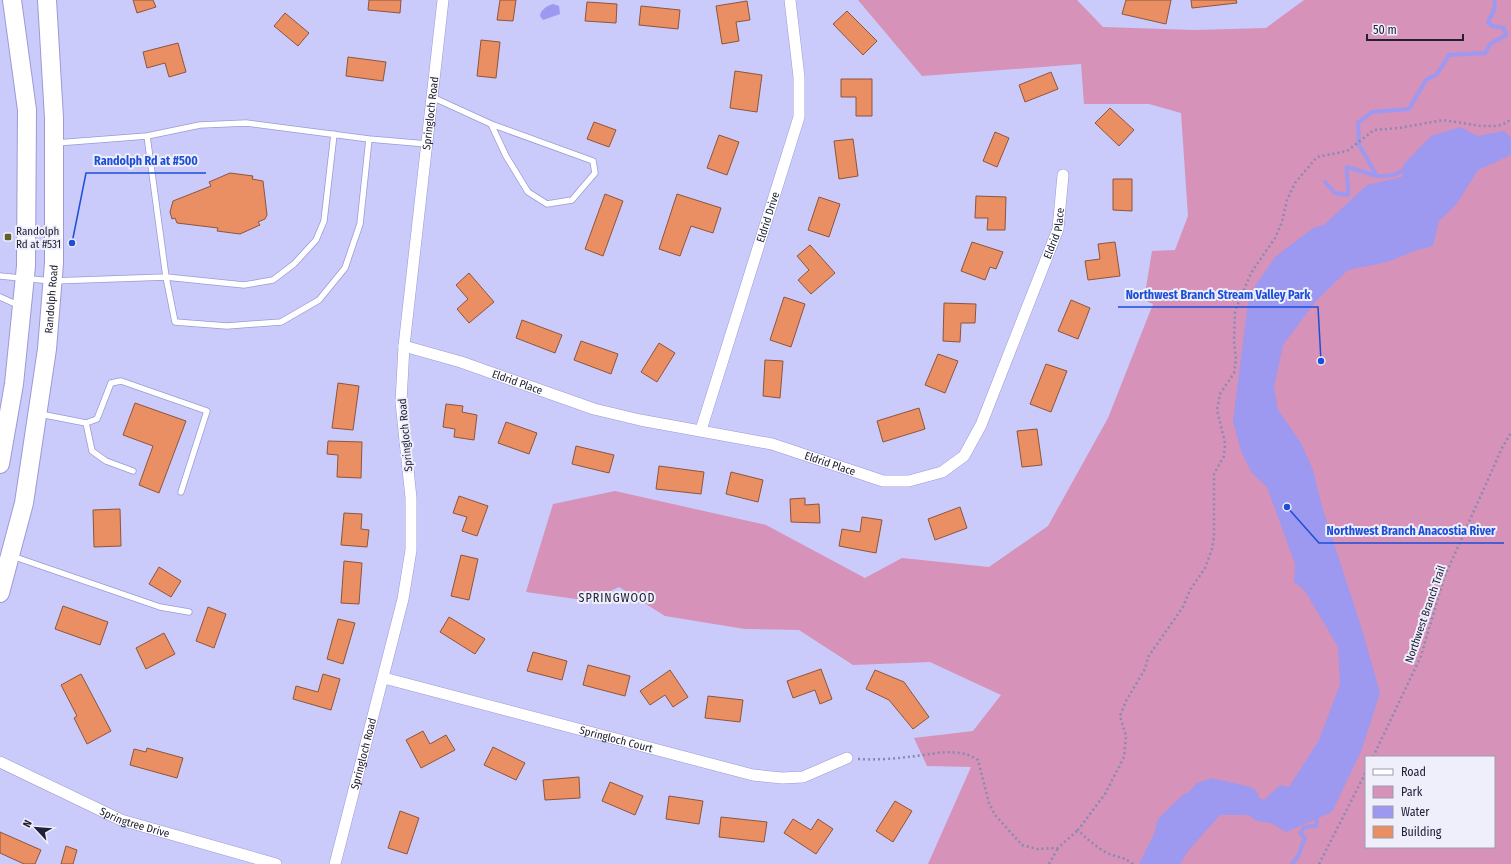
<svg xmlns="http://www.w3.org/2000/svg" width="1511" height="864" viewBox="0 0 1511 864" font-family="'Fira Sans Condensed',sans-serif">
	<rect width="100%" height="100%" fill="#cacafb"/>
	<path fill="#d692b8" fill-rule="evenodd" d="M858,0h219l26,27 91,3 72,-2 38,-28h207v864h-583l43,-97 -44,-1 -13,-28 59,-7 28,-36 -71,-33 -77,3 -54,-35 -54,-1 -80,-13 -46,-29 -29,14 -64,-9 27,-88 62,-13 151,34 99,53 37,-20 87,9 59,-41 60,-108 45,-114 -9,-4 8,-49 23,-1 13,-34 -7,-103 -32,-9h-65l-3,-40 -159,12zM1366,757h128v90h-128z"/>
	<path fill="#9d98f0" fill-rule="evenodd" d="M553,4l6,2 1,8 -17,6 -3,-4c1,-7 7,-10 13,-12z
		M1460,127l18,9 26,-5 7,7v17l-33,15 -22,35 -17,16 -6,25 -16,4 -30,12 -39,8 -32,31 -33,44 -9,42 4,23 23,33 12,27 10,40 37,113 20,70 -18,56 -30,63 -46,20 -15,-9 -14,-2 -9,-6h-28l-32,36 -8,13h-41l18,-36 40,-45 15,-5 52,22 16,-15 9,2 30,-47 21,-56 -2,-37 -33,-56 -11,-9 1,-18 -28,-77 -15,-14 -11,-22 -8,-30 16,-126 26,-38 38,-29 11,-3 43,-40 35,-8 2,-13 27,-28zM1212,788l7,5 -26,13v-1z"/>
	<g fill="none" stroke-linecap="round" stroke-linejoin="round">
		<path stroke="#9d98f0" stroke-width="4" d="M1406,167c-8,9 -17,9 -29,9l-18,-31 -1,-22 14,-11 37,-3 17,-29 11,-6 12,-19 36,-2 5,-9 16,-9 -2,-7 -12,-2 -4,-4 7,-14 -1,-8
			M1325,182l10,11 13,2c1,-10 -2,-18 -1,-28l30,9
			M1292,864l6,-8 7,-18 -5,-5 5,-6 11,-1 1,-12"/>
		<path stroke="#9d98f0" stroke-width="23" d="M1154,864l7,-7 7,-32 22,-21 27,-13 30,7"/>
	</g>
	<path fill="#ea8e63" stroke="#8e553b" d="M133,0h20l3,7 -19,6z
		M369,0h32l-1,13 -32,-3z
		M500,0h16l-3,21 -16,-1z
		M1126,0h45l-5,24 -44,-10z
		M1191,0h45l1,3 -45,5z
		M747,1l3,19 -14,2 3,19 -17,3 -6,-38z
		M587,2l30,2 -1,19 -31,-2z
		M641,6l39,4 -2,19 -39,-4z
		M847,11l30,30 -14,14 -30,-31z
		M285,13l24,20 -11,13 -24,-20z
		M481,40l19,2 -4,36 -19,-2z
		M178,43l8,29 -17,5 -4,-14 -18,5 -4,-16z
		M348,57l38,5 -3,19 -37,-5z
		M735,71l27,4 -5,37 -27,-4z
		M1051,72l7,17 -33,13 -6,-17z
		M841,79h31v37h-16v-19h-15z
		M1110,108l24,22 -15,16 -24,-23z
		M594,122l22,8 -7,17 -22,-8z
		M995,132l14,6 -12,29 -14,-6z
		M719,135l20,7 -12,33 -20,-7z
		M853,139l5,37 -19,3 -5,-38z
		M230,173l23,3 -1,3 11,2 4,34 -2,4 -7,3 2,3 -20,9 -23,-3 1,-3 -41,-5 -2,-5 -3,1 -2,-7 3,-11 38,-15 -2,-4z
		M1113,179h19v32l-19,-1z
		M605,194l18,7 -20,55 -18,-7z
		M677,194l44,14 -8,25 -22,-7 -11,30 -21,-7z
		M976,196l30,1 -1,33h-18l1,-12h-13z
		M819,197l21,7 -11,33 -21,-7z
		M972,242l31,10 -7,17 -6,-2 -5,13 -24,-9z
		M1115,242l5,34 -32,4 -3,-19 15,-2 -2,-15z
		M810,245l25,28 -24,21 -13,-14 11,-10 -12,-14z
		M469,273l25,29 -25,21 -12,-14 11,-10 -12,-14z
		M784,297l21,7 -14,43 -21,-7z
		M1071,300l19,8 -12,31 -20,-8z
		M944,303l32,1 -1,19h-14l-1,19 -17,-1z
		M522,320l40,15 -7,18 -39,-15z
		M581,341l37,13 -7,20 -37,-14z
		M659,343l16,10 -18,29 -16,-10z
		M938,354l20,7 -13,32 -20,-8z
		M765,360l18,1 -3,37 -17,-2z
		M1046,364l21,7 -16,41 -21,-8z
		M338,383l21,3 -6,44 -21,-2z
		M135,403l51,18 -27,72 -20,-8 14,-39 -30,-11z
		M446,404l17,2 -1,6 15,3 -3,25 -20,-3 1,-8 -12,-2z
		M919,408l6,21 -42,13 -6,-21z
		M506,422l31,11 -8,21 -31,-11z
		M1037,429l5,36 -20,2 -5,-36z
		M328,441l34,1 -1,36 -24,-1 1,-22 -11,-1z
		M576,446l38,9 -5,18 -37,-9z
		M659,466l45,6 -3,22 -45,-5z
		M731,472l32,8 -5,22 -32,-8z
		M459,496l29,10 -11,30 -15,-5 5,-14 -14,-4z
		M805,498v7l14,-1 1,19 -29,-1 -1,-23z
		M960,507l7,21 -32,12 -7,-21z
		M120,509l1,37 -27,1 -1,-37z
		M344,513l18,1 -1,15 8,1 -2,17 -26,-2z
		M862,517l20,3 -6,33 -37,-7 3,-17 18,3z
		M461,555l17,4 -9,41 -18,-4z
		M344,561l18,2 -3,41 -18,-1z
		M159,567l22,14 -10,16 -22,-13z
		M63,606l45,16 -8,23 -45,-16z
		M208,607l18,7 -12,34 -18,-7z
		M449,617l36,22 -10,15 -35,-22z
		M338,619l17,4 -12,41 -16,-5z
		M164,633l11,21 -29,15 -10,-21z
		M533,652l34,9 -5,19 -35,-9z
		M588,665l42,11 -5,20 -42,-11z
		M821,669l11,30 -12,5 -5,-14 -22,8 -6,-17z
		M670,670l18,27 -15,10 -8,-12 -15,10 -10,-14z
		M875,670l29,12 25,35 -16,12 -24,-29 -23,-11z
		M81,674l30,57 -24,13 -13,-26 3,-2 -16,-31z
		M323,674l17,5 -9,31 -38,-11 3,-13 22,6z
		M708,696l35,4 -3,22 -35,-4z
		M423,731l7,13 16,-9 9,15 -34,18 -15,-28z
		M493,747l32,16 -9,17 -32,-15z
		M147,748l36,10 -6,20 -47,-13 4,-16 12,3z
		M579,777l1,21 -35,2 -2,-20z
		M610,782l33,14 -8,19 -33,-14z
		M669,796l34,5 -4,23 -33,-5z
		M895,801l17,10 -19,31 -17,-11z
		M400,811l19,7 -12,36 -19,-6z
		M721,817l46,5 -3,20 -45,-5z
		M793,819l18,11 7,-11 15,10 -17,25 -32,-21z
		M0,832l41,18 -6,14h-11l-24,-11z
		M66,846l11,4 -4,14h-12z"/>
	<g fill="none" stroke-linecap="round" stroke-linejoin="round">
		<defs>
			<path id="lane" d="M432,97l59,27 15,32 22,36 19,12 25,-4 23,-27 -2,-12 -102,-37
				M334,134l-10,87 -8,19 -22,24 -21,16 -29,5 -78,-8 9,45 52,4 54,-4 38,-22 26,-32 15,-44 9,-85 58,5
				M147,136l53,-11 46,-2 123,16
				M0,276l52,5 114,-4 -19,-141 -91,7
				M0,297l20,9
				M40,414l46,9 11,-4 14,-36 10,-2 86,30 -26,81
				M86,423l6,28 14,10 27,10
				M12,556l148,51 29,5"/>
			<g id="street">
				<path id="s1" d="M404,346l57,16 133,47 46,11 132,24 111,37h26l33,-9 22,-16 17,-31 77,-196 5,-54"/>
				<path id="s2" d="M701,430l98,-313v-40l-9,-77"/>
				<path id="s3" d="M384,678l369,97 29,3 21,-1 44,-19"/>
				<path id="s4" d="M0,762l121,58 155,44"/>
				<path id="s5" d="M335,864l68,-265 8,-49v-52l-10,-96 3,-56 39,-346"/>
			</g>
			<g id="primary">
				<path d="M0,464l14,-80 12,-118 1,-156 -15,-110"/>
				<path id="s6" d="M0,593l24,-90 23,-154 7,-86v-145l-7,-118"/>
			</g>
		</defs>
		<use href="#lane" stroke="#9c9ad5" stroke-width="7"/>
		<use href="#street" stroke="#9c9ad5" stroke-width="12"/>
		<use href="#primary" stroke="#9c9ad5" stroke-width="20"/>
		<path stroke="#8a8ab1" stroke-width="2.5" stroke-dasharray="2 3" stroke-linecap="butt" d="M1373,757l48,-101 23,-78 58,-130 9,-15
			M858,759c17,1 34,0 50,-2 23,-2 50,-11 70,3l11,43 6,12 27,30 15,4 21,-1 20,-18
			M1049,864l9,-16
			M1133,864c-8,-7 -17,-7 -26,-11 -11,-6 -20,-14 -29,-23l27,-36 19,-37 2,-21 -6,-20 6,-15 19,-32 3,-12 35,-50 7,-17 15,-22 7,-19 2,-12v-63l10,-18 1,-13 -8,-33 3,-16 14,-21 2,-14 -2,-18 1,-30 16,-38 24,-35 7,-16 5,-22 8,-17 22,-26 30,-6 27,-21 25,-2 44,-8 38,6h16l9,-3 5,-4
			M1319,864l47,-92"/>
		<use href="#lane" stroke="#fff" stroke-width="5.5"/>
		<use href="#street" stroke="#fff" stroke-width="11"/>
		<use href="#primary" stroke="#fff" stroke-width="18"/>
	</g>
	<rect fill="#625f2b" stroke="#efeffc" stroke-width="1.5" x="4" y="233" width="8" height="8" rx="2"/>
	<g text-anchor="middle" stroke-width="4" stroke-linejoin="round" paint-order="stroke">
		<g font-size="11" fill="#212036" stroke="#efeffc">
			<text dy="4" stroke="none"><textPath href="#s5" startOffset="762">Springloch Road</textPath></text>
			<text dy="4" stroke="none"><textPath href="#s2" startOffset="223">Eldrid Drive</textPath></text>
			<text dy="4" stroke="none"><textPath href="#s1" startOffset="827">Eldrid Place</textPath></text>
			<text dy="4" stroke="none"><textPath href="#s6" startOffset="299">Randolph Road</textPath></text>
			<text dy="4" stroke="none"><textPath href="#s1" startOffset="119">Eldrid Place</textPath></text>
			<text transform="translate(405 435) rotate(-95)" y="4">Springloch Road</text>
			<text dy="4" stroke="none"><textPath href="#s1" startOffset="443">Eldrid Place</textPath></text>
			<text transform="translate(1425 614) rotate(-71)" y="4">Northwest Branch Trail</text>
			<text dy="4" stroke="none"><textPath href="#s3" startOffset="240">Springloch Court</textPath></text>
			<text dy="4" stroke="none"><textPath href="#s5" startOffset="114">Springloch Road</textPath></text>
			<text dy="4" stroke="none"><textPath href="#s4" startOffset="148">Springtree Drive</textPath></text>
		</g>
		<g font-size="11" fill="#212036" stroke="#efeffc" text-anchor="start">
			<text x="16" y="235">Randolph<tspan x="16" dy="13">Rd at #531</tspan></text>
		</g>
		<g font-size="12" letter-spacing="1" fill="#212036" stroke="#efeffc">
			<text x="617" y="602">SPRINGWOOD</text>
		</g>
	</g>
	<path fill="none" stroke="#1d4ed8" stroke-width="1.5" d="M72 243L86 173H206M1321 361L1318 307H1118M1287 507L1319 543H1504"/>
	<g fill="#1d4ed8" stroke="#efeffc" stroke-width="1.5">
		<circle cx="72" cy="243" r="4"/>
		<circle cx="1321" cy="361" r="4"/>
		<circle cx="1287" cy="507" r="4"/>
	</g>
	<g font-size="12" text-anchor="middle" font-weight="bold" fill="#1d4ed8" stroke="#efeffc" stroke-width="4" stroke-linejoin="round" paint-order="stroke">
		<text x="146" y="165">Randolph Rd at #500</text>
		<text x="1218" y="299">Northwest Branch Stream Valley Park</text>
		<text x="1411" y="535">Northwest Branch Anacostia River</text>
	</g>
	<rect x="1365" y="756" width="130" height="92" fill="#efeffc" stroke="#9d9cad"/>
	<rect x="1373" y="769" width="20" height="6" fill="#ffffff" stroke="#9d9cad"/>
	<text x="1401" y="776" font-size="12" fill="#212036">Road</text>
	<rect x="1373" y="786" width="20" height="12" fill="#d692b8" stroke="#9d9cad"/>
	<text x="1401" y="796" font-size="12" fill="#212036">Park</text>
	<rect x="1373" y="806" width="20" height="12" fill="#9d98f0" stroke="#9d9cad"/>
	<text x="1401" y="816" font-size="12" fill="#212036">Water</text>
	<rect x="1373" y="826" width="20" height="12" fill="#ea8e63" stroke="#9d9cad"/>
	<text x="1401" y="836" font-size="12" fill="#212036">Building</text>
	<g transform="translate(36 828) rotate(296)" stroke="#efeffc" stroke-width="3" paint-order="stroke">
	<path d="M0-3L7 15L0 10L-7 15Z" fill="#212036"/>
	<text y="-6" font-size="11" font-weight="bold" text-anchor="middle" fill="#212036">N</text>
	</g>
	<path d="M1367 34v6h96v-6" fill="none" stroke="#212036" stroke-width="2"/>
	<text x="1373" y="34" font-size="12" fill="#212036" stroke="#efeffc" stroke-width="3" paint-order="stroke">50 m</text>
</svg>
